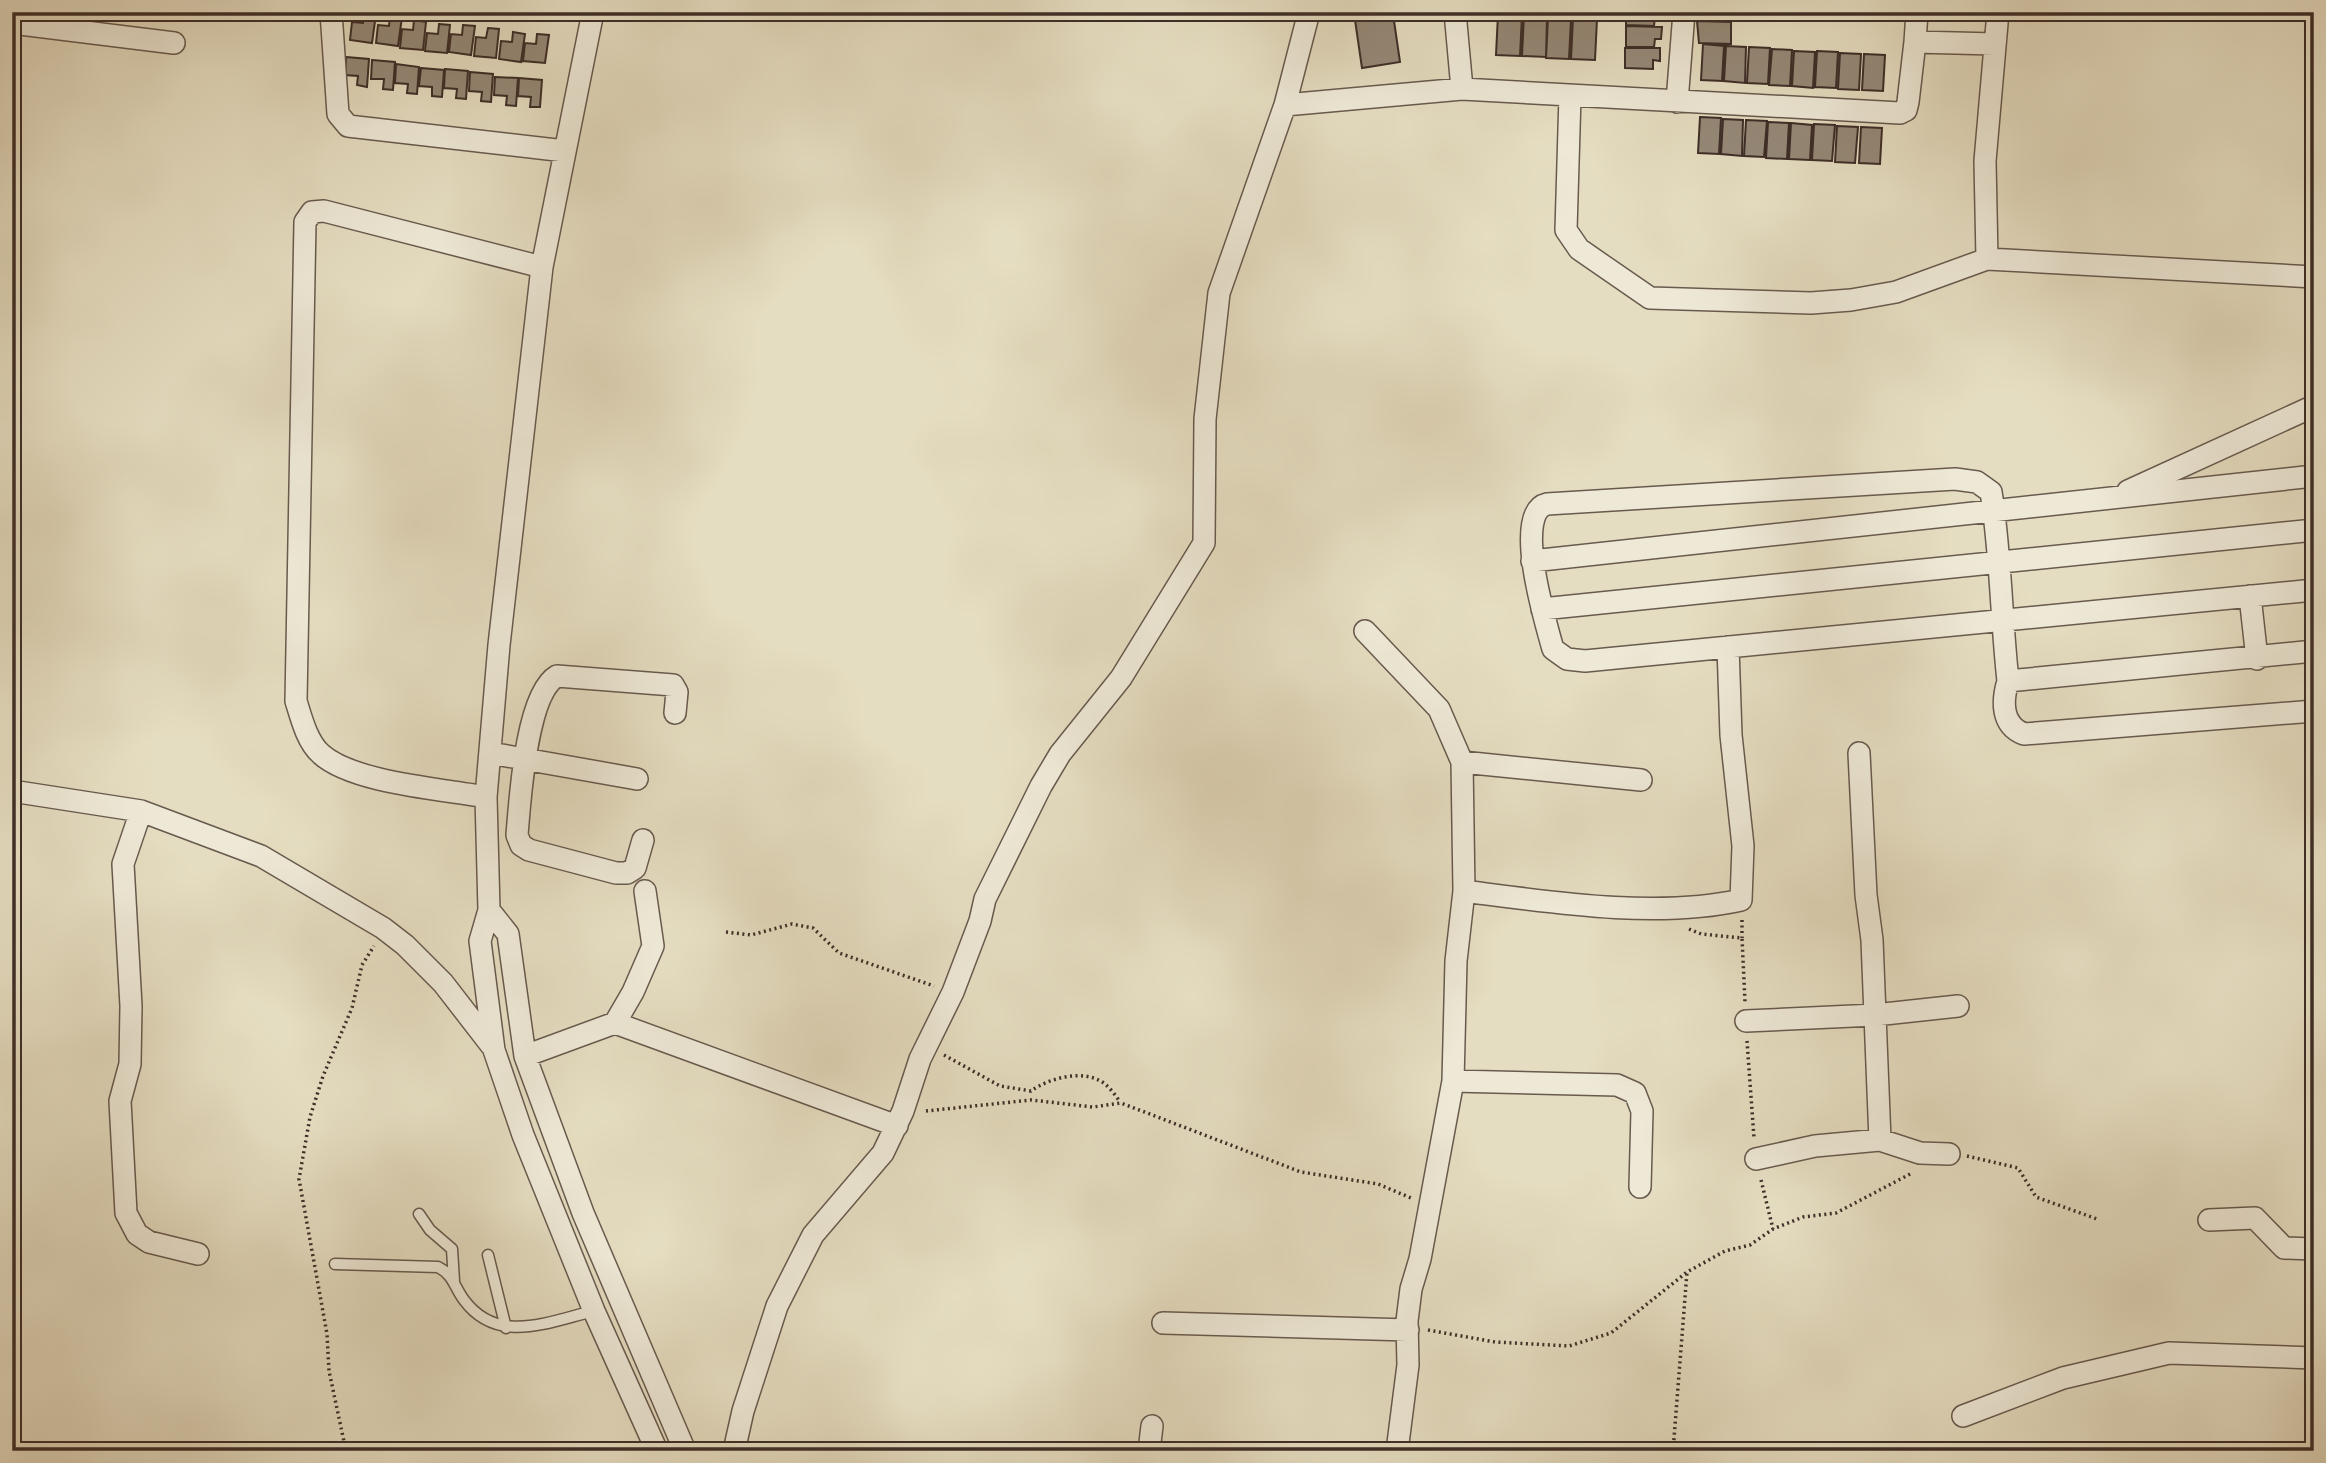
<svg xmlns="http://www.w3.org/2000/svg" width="2326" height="1463" viewBox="0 0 2326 1463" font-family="'Libre Bodoni',serif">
	<rect width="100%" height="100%" fill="#e5ddc1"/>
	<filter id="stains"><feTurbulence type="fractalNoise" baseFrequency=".00286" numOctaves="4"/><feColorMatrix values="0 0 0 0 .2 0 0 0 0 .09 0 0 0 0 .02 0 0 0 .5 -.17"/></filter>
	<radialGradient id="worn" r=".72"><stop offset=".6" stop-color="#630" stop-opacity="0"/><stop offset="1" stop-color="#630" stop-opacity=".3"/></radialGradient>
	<path fill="#958978" stroke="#3e2e28" stroke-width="2" d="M364,12l12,2 -4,29 -22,-3 2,-18 11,1z
		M1354,12h38v1l-37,6z
		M1626,12h35v5h-6l-1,9 -28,-1z
		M1701,12h32l-1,8 -31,-1z
		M1393,14l7,48 -38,6 -7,-48z
		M1498,14l24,1 -2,41 -24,-1z
		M1524,15l23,2 -1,40 -24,-1z
		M390,16l12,1 -4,29 -22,-3 2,-18 11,1z
		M1548,17l23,2 -2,40 -23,-1z
		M1573,18l24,1 -2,41 -24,-1z
		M414,20l12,2 -3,28 -23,-2 2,-19 11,1z
		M1697,21l34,1v22l-32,-1z
		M439,24l11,1 -3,28 -22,-2 2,-18 11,1z
		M463,25l12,1 -4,29 -22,-3 2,-18 11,1z
		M1626,26l36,1 -1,12h-6l-1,8h-28z
		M488,28l11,1 -3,29 -22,-2 2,-19 10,1z
		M513,32l12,2 -4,28 -22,-3 2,-18 11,1z
		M537,34l12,1 -4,28 -22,-2 2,-18 11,1z
		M1703,44l21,2 -2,35 -21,-1z
		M1726,46l20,1 -1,36 -21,-2z
		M1749,47l21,1 -2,36 -21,-1z
		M1625,48h35v13l-7,-1v9l-28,-1z
		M1772,49l20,1 -2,36 -21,-1z
		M1794,51l21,1 -2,36 -21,-2z
		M1817,51l21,1 -2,36 -21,-1z
		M1840,53l21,1 -2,36 -21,-1z
		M1864,54l21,1 -2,36 -21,-1z
		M346,57l23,2 -2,28 -10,-2 1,-9 -13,-1z
		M372,60l23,2 -2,28 -10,-1 1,-10h-13z
		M396,64l23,3 -2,27 -10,-1 1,-9 -13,-1z
		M421,68l23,2 -2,27 -10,-1v-9l-13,-1z
		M445,69l23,2 -2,28 -10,-1 1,-9 -13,-1z
		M470,72l23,2 -2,28 -10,-1 1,-9 -13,-1z
		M495,77l23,1 -2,28 -10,-1 1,-9 -13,-1z
		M519,78l23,2 -2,27h-10l1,-10 -13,-1z
		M1700,117l21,1 -2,36 -21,-1z
		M1723,119l20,1 -1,36 -21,-2z
		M1746,120l21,1 -3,36 -20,-1z
		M1768,122l21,1 -2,36 -21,-1z
		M1791,123l21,2 -2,35 -21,-1z
		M1814,124l21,1 -3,36 -20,-1z
		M1837,126l21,1 -3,36 -20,-1z
		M1861,127l21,1 -2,36 -21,-1z"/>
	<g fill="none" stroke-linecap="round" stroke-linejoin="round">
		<defs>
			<path id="service" d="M419,1214l11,16 22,19 2,32
				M488,1255l18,73
				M335,1264l103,3c16,8 16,20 26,33 34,46 86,21 130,11"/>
			<path id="minor" d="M331,12l7,102 10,12 217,25
				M593,12l-51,255 -43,378 -13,152 3,113 -9,31 14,109 29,85 71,176 63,140
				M1455,12l7,77
				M12,23l162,20
				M1915,42l2,-30
				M1570,96l-4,134 13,19 71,49 161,5 40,-3 45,-8 91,-33 327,18
				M1677,102l7,-90
				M1285,105l177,-16 438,24 6,-3 2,-8 7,-60 80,2
				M1987,259l-2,-98 13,-149
				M2128,491l186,-85
				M1532,561l782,-85
				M2314,590l-729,71 -18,-2 -14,-10c-7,-25 -41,-137 -6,-145l408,-25 22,3 14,10c10,62 10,126 17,189l306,-30
				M2250,596l7,63
				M1542,609l772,-79
				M1365,631l74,78 23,53 2,129 -8,70 -3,120 -33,178 -9,30 -4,32 1,44 -11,86
				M2008,681c-6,20 -7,44 16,53l290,-23
				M490,753l147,26
				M1859,753l7,142 6,45 8,200
				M1462,762l179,18
				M12,791l129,20 120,45 122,72 22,17 38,38 48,62
				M486,797c-43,-8 -133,-14 -165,-43 -14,-12 -20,-37 -25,-53l9,-479 7,-10 12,-1 218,56
				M141,811l-18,53 8,142 -1,58 -10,37 6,112 11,21 12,8 49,12
				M643,840l-8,28 -8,5h-11l-87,-23 -8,-5 -4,-10c3,-35 9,-141 40,-159l116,9 4,7 -2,21
				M1464,891c85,11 193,28 277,9l2,-54 -12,-111 -3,-88
				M489,910l19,24 17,122 58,157 102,238
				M1746,1021l129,-6 83,-9
				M615,1023l282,103
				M525,1056l90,-33 18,-31 20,-46 -8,-55
				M1453,1081l164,4 18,8 7,18 -2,76
				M1756,1159l59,-13 65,-6 40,13 29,1
				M2209,1220l46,-2 29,30 30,1
				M1163,1323l245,7
				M1963,1416l100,-38 106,-25 145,5
				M734,1451l9,-40 34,-105 36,-71 70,-82 20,-42 17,-52 33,-67 27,-71 5,-22 56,-113 19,-32 61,-76 83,-135 1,-124 14,-126 66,-188 24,-93
				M1149,1451l3,-25"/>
		</defs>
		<use href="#service" stroke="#685a4e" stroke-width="13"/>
		<use href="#minor" stroke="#685a4e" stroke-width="24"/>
		<path stroke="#3e2e28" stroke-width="3.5" stroke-dasharray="2 3.5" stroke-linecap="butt" d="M1742,920v18
			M1689,929l12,5 41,4 3,64
			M726,932l25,3 41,-11 21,4 26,25 95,33
			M1747,1041l7,97
			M944,1055l56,31 31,5c18,-13 54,-23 74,-7 6,5 11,12 15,18
			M926,1111l105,-11 62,7 28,-4 180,69 77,12 33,14
			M1967,1156l51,12 18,29 61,22
			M1761,1180l12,49
			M1428,1330l67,12 74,4 42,-13 76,-61 38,-21 25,-6 23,-16 30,-12 33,-4 76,-40
			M184,1443l15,8
			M346,1451l-17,-80 -2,-37 -28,-155 11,-62 13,-41 29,-68 10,-43 12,-19
			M1673,1451l14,-179"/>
		<use href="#service" stroke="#eee9d7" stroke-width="10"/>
		<use href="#minor" stroke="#eee9d7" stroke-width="21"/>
	</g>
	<rect width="2326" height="1463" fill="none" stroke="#e5ddc1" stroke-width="42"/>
	<rect x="14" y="14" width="2298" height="1435" fill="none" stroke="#3e2e28" stroke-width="3.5"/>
	<rect x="21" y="21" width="2284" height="1421" fill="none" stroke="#3e2e28" stroke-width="2"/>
	<rect width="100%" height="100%" filter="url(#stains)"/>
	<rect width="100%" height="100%" fill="url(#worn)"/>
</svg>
